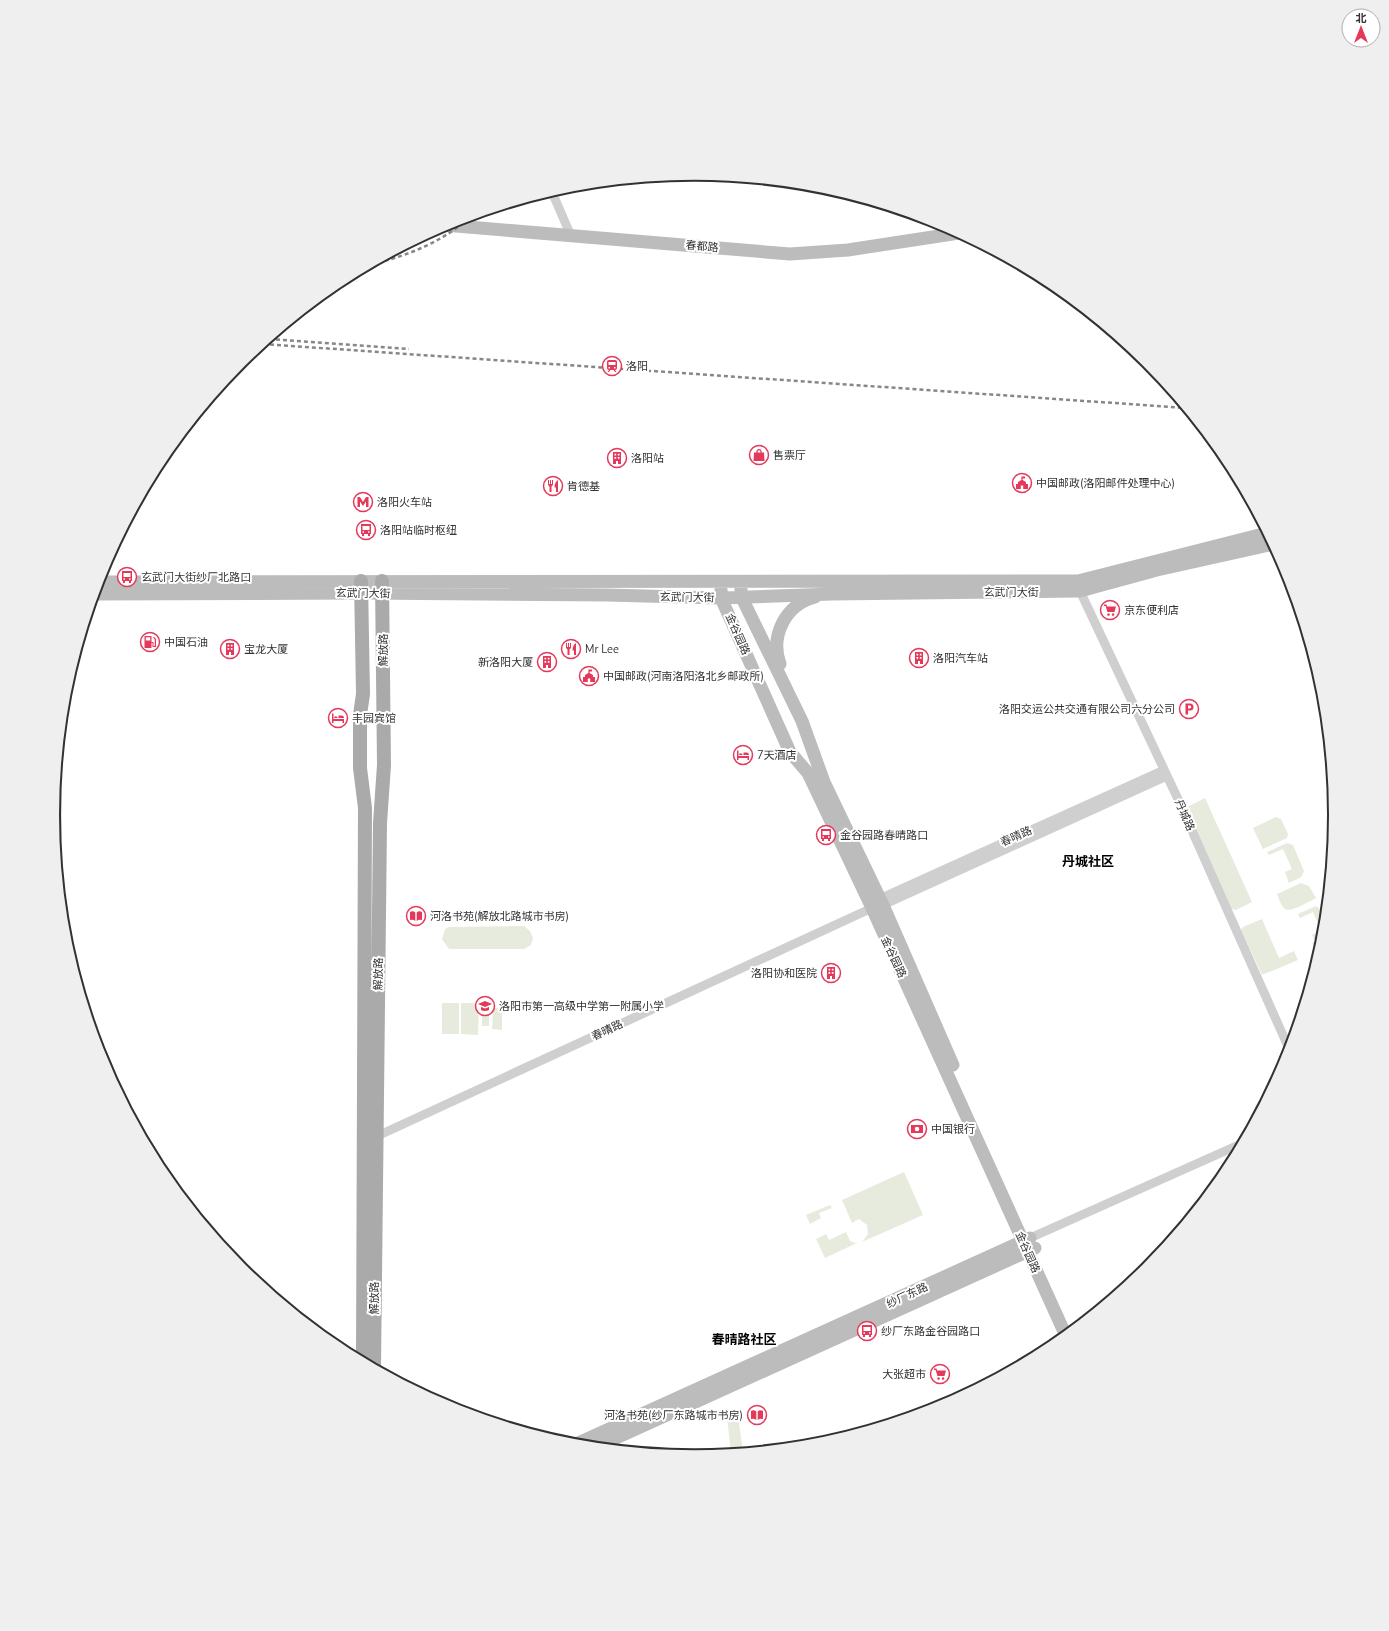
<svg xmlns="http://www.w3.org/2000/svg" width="1389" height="1631" viewBox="0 0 1389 1631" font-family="'Nunito Sans','Noto Sans SC',sans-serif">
	<rect width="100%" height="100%" fill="#fff"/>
	<path fill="#e6ebde" d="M1205,798l47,104 -16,8 -5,-1 -46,-101z
		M1276,817l5,2 7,15 -1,4 -24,11 -10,-21z
		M1287,843l6,2 11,26 -3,6 -12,6 -4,-11 7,-3 -9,-20 -14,6 -2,-3z
		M1301,883l8,3 7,12c-6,3 -25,15 -31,11 -4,-3 -6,-10 -8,-15z
		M1316,906l3,2c8,17 7,24 2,42l-5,2 -4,-9 3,-2 -3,-6 9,-5 -8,-18 -13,6 -2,-4z
		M1262,919l17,39 15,-7 4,9 -36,15 -21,-45 2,-3z
		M524,926l6,5 3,7 -2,7 -7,4h-75l-7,-10 3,-10 4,-2z
		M442,1003h17v31h-17z
		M461,1003h18l-1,32 -17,-1z
		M493,1008h9v22l-10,-1z
		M482,1011h7v15h-7z
		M904,1172l19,43 -61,27 6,-8 -1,-9 -8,-6 -7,4 -10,-23z
		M830,1205l2,3 -13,5 2,5 -11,6 -4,-9z
		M846,1232l4,9 5,2 4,-1 -34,16 -9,-19 10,-5 3,6z
		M730,1413h5l3,3 5,36 -12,1 -4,-36z"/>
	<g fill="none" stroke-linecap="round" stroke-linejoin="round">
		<path stroke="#cfcfcf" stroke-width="9" d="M552,192l19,44
			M1079,586l1,5 97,206 113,254
			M57,774v82
			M877,902l2,-3 285,-129
			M373,1138l499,-230 11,-3 284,-129
			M1030,1238l213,-95"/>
		<path stroke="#bcbcbc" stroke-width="13" d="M444,225l346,29 58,-4 111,-17
			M98,582l980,-1 189,-48
			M741,589v7l61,125 22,61 59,123 70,160
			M721,590v8l69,154 18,21 64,135 194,428
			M94,594l267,-1 246,2 114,3 111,-4 248,-3 77,-21 116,-26
			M780,664c-10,-28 5,-59 35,-67
			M570,1445h4l456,-207
			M596,1447l439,-199"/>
		<path stroke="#aaa" stroke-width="14" d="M361,581l2,113 -3,21v53l5,40 -2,554
			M374,1368l6,-545 4,-58 -2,-184"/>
		<path stroke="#878787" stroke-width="2.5" stroke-dasharray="4 3" stroke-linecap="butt" d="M371,264c35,-7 73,-23 99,-47
			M269,339l140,10
			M263,344l923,64"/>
	</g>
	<defs>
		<symbol id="station-ring" viewBox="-11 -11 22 22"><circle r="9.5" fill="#fff" stroke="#e4395a" stroke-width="1.5"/><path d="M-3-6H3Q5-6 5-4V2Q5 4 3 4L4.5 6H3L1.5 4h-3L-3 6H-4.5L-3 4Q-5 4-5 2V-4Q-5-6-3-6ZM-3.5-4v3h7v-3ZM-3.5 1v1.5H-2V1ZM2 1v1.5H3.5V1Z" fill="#e4395a"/></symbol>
		<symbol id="shop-ring" viewBox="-11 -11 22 22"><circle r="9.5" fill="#fff" stroke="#e4395a" stroke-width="1.5"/><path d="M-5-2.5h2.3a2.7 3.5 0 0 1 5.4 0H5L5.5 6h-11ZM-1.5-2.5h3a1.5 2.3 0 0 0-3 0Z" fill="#e4395a"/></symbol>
		<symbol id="building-ring" viewBox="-11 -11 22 22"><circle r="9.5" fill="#fff" stroke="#e4395a" stroke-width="1.5"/><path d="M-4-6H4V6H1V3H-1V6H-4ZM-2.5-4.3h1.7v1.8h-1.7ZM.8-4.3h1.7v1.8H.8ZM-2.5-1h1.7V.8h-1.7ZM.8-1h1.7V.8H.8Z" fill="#e4395a"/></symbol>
		<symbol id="civic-ring" viewBox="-11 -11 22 22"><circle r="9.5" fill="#fff" stroke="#e4395a" stroke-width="1.5"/><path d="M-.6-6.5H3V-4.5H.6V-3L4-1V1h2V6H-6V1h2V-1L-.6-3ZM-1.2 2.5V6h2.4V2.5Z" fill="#e4395a"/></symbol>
		<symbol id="restaurant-ring" viewBox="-11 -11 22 22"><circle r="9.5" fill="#fff" stroke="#e4395a" stroke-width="1.5"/><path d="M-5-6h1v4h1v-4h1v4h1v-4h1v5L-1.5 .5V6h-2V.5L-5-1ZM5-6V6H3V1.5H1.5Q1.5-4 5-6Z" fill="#e4395a"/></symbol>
		<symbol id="metro-ring" viewBox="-11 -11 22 22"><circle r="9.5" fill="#fff" stroke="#e4395a" stroke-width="1.5"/><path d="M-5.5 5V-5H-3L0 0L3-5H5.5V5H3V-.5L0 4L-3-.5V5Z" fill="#e4395a"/></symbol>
		<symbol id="bus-ring" viewBox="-11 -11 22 22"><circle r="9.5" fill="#fff" stroke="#e4395a" stroke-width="1.5"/><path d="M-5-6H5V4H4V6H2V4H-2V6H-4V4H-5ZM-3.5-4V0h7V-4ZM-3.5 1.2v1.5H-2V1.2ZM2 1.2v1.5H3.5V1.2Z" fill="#e4395a"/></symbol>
		<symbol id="supermarket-ring" viewBox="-11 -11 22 22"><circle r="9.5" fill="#fff" stroke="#e4395a" stroke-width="1.5"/><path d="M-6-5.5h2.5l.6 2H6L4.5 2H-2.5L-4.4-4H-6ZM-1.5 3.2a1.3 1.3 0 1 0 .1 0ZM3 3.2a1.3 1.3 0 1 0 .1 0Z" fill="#e4395a"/></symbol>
		<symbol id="fuel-ring" viewBox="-11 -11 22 22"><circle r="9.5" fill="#fff" stroke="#e4395a" stroke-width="1.5"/><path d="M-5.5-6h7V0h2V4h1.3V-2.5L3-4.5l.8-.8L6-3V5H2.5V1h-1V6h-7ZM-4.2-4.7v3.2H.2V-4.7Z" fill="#e4395a"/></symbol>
		<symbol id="parking-ring" viewBox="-11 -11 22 22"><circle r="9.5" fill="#fff" stroke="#e4395a" stroke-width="1.5"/><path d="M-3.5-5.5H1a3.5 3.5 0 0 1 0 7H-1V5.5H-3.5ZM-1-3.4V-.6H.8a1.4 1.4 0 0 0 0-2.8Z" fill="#e4395a"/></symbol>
		<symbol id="hotel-ring" viewBox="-11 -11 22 22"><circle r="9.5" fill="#fff" stroke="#e4395a" stroke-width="1.5"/><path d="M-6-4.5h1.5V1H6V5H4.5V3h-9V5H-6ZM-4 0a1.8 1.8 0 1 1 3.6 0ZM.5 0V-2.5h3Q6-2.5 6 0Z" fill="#e4395a"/></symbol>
		<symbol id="library-ring" viewBox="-11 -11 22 22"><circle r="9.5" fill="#fff" stroke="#e4395a" stroke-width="1.5"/><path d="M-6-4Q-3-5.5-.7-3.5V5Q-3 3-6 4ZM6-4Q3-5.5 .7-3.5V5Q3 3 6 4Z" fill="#e4395a"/></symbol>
		<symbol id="school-ring" viewBox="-11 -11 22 22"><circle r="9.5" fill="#fff" stroke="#e4395a" stroke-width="1.5"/><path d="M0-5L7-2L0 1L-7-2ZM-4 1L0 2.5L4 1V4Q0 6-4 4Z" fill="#e4395a"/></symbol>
		<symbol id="bank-ring" viewBox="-11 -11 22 22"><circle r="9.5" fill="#fff" stroke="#e4395a" stroke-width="1.5"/><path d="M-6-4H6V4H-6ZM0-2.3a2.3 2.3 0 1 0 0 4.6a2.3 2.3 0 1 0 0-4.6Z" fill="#e4395a"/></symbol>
	</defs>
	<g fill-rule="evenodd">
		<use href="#station-ring" x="601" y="355" width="22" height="22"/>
		<use href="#shop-ring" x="748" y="444" width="22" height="22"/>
		<use href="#building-ring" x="606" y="447" width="22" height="22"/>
		<use href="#civic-ring" x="1011" y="472" width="22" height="22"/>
		<use href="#restaurant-ring" x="542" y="475" width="22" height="22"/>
		<use href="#metro-ring" x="352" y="491" width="22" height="22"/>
		<use href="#bus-ring" x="355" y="519" width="22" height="22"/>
		<use href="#bus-ring" x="116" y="566" width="22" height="22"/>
		<use href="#supermarket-ring" x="1099" y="599" width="22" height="22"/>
		<use href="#fuel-ring" x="139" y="631" width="22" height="22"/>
		<use href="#building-ring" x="219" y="638" width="22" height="22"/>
		<use href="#restaurant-ring" x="560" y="638" width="22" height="22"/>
		<use href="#building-ring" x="908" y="647" width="22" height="22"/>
		<use href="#building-ring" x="536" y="651" width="22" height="22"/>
		<use href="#civic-ring" x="578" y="665" width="22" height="22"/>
		<use href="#parking-ring" x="1178" y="698" width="22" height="22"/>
		<use href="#hotel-ring" x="327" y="707" width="22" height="22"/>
		<use href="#hotel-ring" x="732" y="744" width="22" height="22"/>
		<use href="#bus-ring" x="815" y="824" width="22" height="22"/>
		<use href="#library-ring" x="405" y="905" width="22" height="22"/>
		<use href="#building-ring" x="820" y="962" width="22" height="22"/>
		<use href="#school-ring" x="474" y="995" width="22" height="22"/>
		<use href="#bank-ring" x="906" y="1118" width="22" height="22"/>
		<use href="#bus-ring" x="856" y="1320" width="22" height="22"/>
		<use href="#supermarket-ring" x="929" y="1363" width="22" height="22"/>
		<use href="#library-ring" x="746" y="1404" width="22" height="22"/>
	</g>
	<g text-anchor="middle" stroke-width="4" stroke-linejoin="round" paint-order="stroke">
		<g font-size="11" fill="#323232" stroke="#fff">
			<text transform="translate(702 246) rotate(5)" y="4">春都路</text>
			<text x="1011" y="596">玄武门大街</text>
			<text transform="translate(363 593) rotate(1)" y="4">玄武门大街</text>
			<text transform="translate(687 597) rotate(1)" y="4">玄武门大街</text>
			<text transform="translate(738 634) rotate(66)" y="4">金谷园路</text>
			<text transform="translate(383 650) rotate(-90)" y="4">解放路</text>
			<text transform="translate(1185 815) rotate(66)" y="4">丹城路</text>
			<text transform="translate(1016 836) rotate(-24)" y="4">春晴路</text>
			<text transform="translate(894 957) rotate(65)" y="4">金谷园路</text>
			<text transform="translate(378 974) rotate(-89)" y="4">解放路</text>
			<text transform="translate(607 1030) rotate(-25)" y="4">春晴路</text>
			<text transform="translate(1028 1252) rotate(66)" y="4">金谷园路</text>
			<text transform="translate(907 1295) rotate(-25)" y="4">纱厂东路</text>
			<text transform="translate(374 1298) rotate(-90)" y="4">解放路</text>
		</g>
		<g font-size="11" fill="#323232" stroke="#fff" text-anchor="start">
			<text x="626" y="370">洛阳</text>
			<text x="773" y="459">售票厅</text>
			<text x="631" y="462">洛阳站</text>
			<text x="1036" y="487">中国邮政(洛阳邮件处理中心)</text>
			<text x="567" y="490">肯德基</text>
			<text x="377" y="506">洛阳火车站</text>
			<text x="380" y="534">洛阳站临时枢纽</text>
			<text x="141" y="581">玄武门大街纱厂北路口</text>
			<text x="1124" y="614">京东便利店</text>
			<text x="164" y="646">中国石油</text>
			<text x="244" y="653">宝龙大厦</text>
			<text x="585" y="653">Mr Lee</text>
			<text x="933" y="662">洛阳汽车站</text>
			<text x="533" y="666" text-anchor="end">新洛阳大厦</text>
			<text x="603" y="680">中国邮政(河南洛阳洛北乡邮政所)</text>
			<text x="1175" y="713" text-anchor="end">洛阳交运公共交通有限公司六分公司</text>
			<text x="352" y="722">丰园宾馆</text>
			<text x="757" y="759">7天酒店</text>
			<text x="840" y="839">金谷园路春晴路口</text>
			<text x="430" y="920">河洛书苑(解放北路城市书房)</text>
			<text x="817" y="977" text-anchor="end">洛阳协和医院</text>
			<text x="499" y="1010">洛阳市第一高级中学第一附属小学</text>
			<text x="931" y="1133">中国银行</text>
			<text x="881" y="1335">纱厂东路金谷园路口</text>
			<text x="926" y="1378" text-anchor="end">大张超市</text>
			<text x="743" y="1419" text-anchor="end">河洛书苑(纱厂东路城市书房)</text>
		</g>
		<g font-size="13" font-weight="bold" fill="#000" stroke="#fff">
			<text x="1088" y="866">丹城社区</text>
			<text x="744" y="1344">春晴路社区</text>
		</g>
	</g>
	<path d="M0 0H1389V1631H0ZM60 815a634 634 0 1 1 1268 0a634 634 0 1 1-1268 0Z" fill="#efefef" fill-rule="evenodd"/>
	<path fill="none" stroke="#323232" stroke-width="2" d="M60 815a634 634 0 1 1 1268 0a634 634 0 1 1-1268 0Z"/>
	<g transform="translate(1361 28)"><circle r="19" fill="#ffffff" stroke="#adadad"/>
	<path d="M0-3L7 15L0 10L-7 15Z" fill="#e4395a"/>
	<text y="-6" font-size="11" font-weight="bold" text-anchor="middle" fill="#323232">北</text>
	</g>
</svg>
